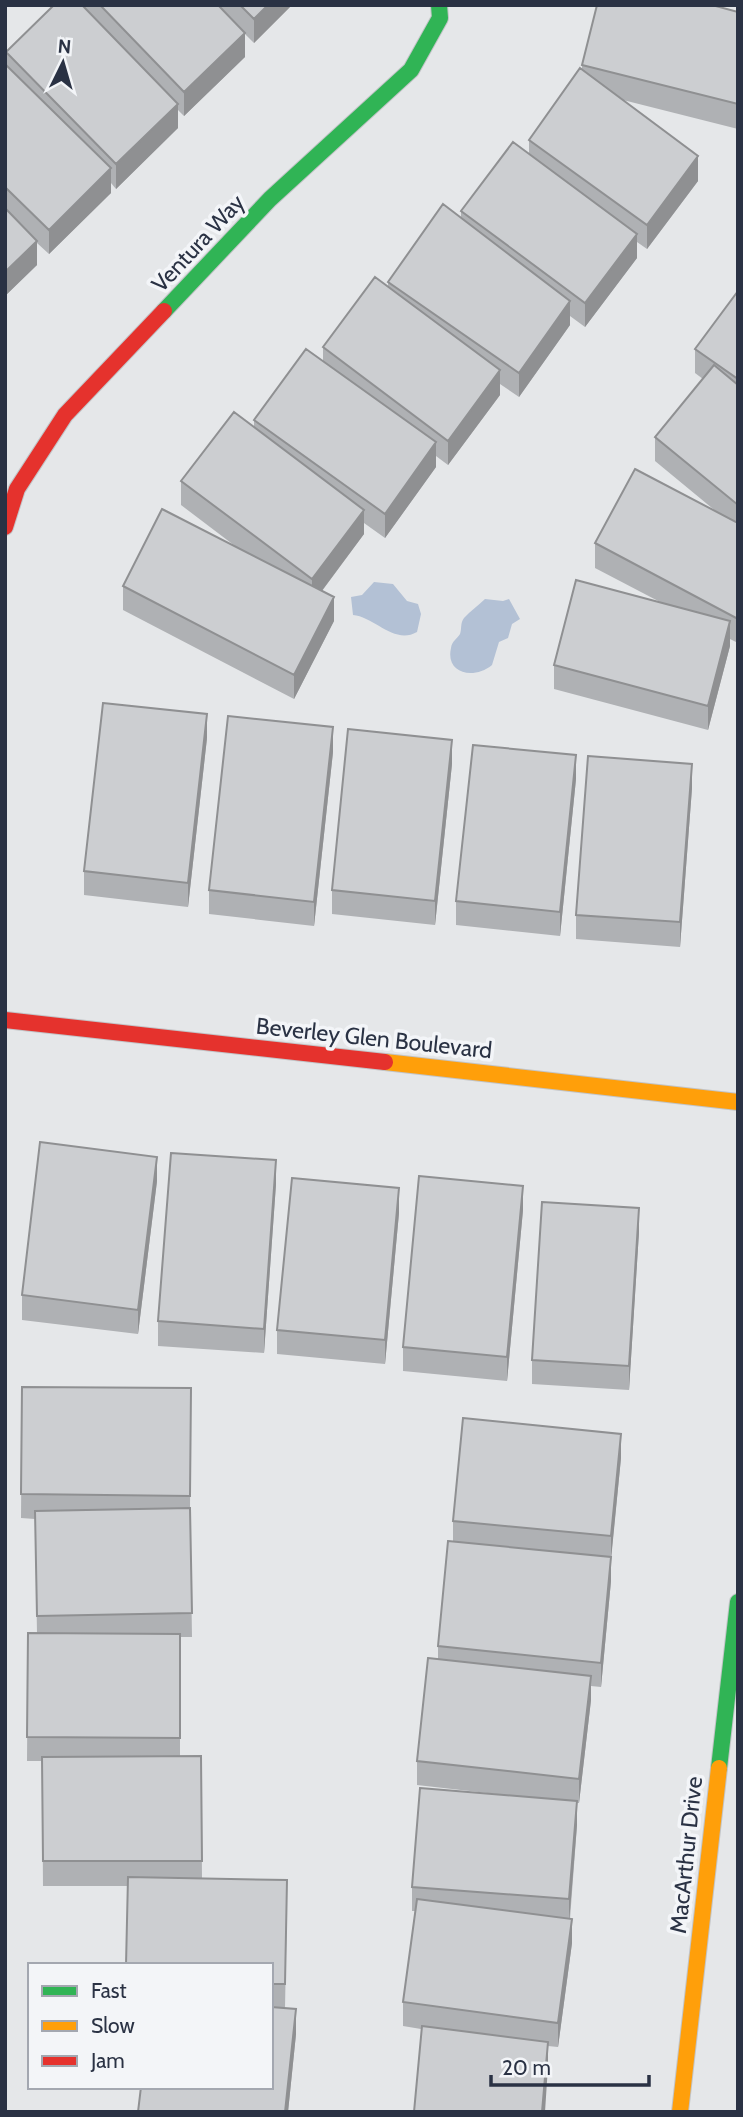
<svg xmlns="http://www.w3.org/2000/svg" width="743" height="2117" viewBox="0 0 743 2117" font-family="Cabin,sans-serif">
	<rect width="100%" height="100%" fill="#e5e7e9"/>
	<path fill="#b3c1d5" d="M374,582l19,2 14,17 11,3 3,10 -4,18c-23,13 -42,-15 -64,-17l-2,-18 11,-2z
		M485,599l18,2 6,-2 11,20 -8,5 -4,14 -9,4 -7,23c-18,15 -47,9 -41,-17 1,-7 6,-9 9,-14 2,-5 0,-11 4,-16 6,-7 15,-13 21,-19z"/>
	<g fill="none" stroke-linecap="round" stroke-linejoin="round">
		<defs>
			<path id="fast" d="M164,311l106,-112 141,-129 29,-52 -1,-13
				M719,1768l19,-166"/>
			<path id="slow" d="M385,1062l353,40
				M680,2112l39,-344"/>
			<path id="jam" d="M5,527l12,-38 48,-74 99,-104
				M5,1020l380,42"/>
		</defs>
		<use href="#fast" stroke="#c2c4c7" stroke-width="18"/>
		<use href="#slow" stroke="#c2c4c7" stroke-width="18"/>
		<use href="#jam" stroke="#c2c4c7" stroke-width="18"/>
		<use href="#fast" stroke="#30b455" stroke-width="16"/>
		<use href="#slow" stroke="#ff9f0a" stroke-width="16"/>
		<use href="#jam" stroke="#e5322d" stroke-width="16"/>
	</g>
	<path fill="#afb1b4" d="M54,5h238l-38,38 -9,-9v23l-61,59 -6,-6v18l-62,61 -5,-6v10l-62,61 -12,-11v22l-32,31 1,-244z
		M738,12v117l-115,-29 75,81 -51,68 -10,-7v16l-52,69 -15,-11v9l-51,72 -19,-13v11l-52,70 -12,-9v11l-51,71 -21,-15v11l-42,57 12,30 -40,78 -171,-89v-24l116,-37 -58,-44v-24l73,-54v-7l69,-59v-14l65,-60v-5l73,-64v-7l68,-57v-14l53,-71v-4z
		M738,291v352l-8,-4v7l-22,84 -154,-41v-24l108,-62 -67,-35v-25l123,-30 -63,-52v-24l48,-58 -8,-6v-24z
		M207,738l-19,169 -104,-12v-24z
		M333,752l-19,174 -105,-12v-24z
		M452,764l-17,161 -103,-11v-24z
		M576,779l-16,157 -104,-11v-24z
		M692,788l-12,159 -104,-8v-24z
		M157,1181l-19,153 -116,-14v-25z
		M276,1184l-12,169 -106,-7v-25z
		M523,1210l-16,171 -104,-10v-24z
		M399,1213l-14,151 -108,-10v-24z
		M639,1232l-10,158 -97,-6v-24z
		M22,1387l169,1 -1,120 2,129h-12v119h21l1,122 85,26 -2,104 11,26 -8,78h-150l133,-25v-122l-143,-79h-85l-1,-125h-15l1,-128h9l-2,-114 -14,-1z
		M621,1458l-10,99v24l-10,106 -10,-1v14l-12,103h-2v22l-7,94 2,24 -14,104 -10,-1v20l-127,-37 -18,-3v-24l12,-91h-3v-24l84,-93 -79,-9v-24l21,-102v-13l15,-104v-21z"/>
	<path fill="#8f9092" d="M268,5h24l-38,38v-24z
		M245,33v24l-61,59v-24z
		M178,104v24l-62,61v-25z
		M698,156v25l-51,68v-24z
		M111,168v25l-62,61v-24z
		M637,234v24l-52,69v-24z
		M37,241v24l-32,31v-24z
		M570,301v24l-51,72v-24z
		M500,370v25l-52,70v-24z
		M436,442v25l-51,71v-24z
		M364,510v24l-52,70v-25z
		M334,597v24l-40,78v-24z
		M730,621v25l-22,84v-24z
		M207,714v24l-19,169v-24z
		M333,727v25l-19,174v-24z
		M452,740v24l-17,161v-24z
		M576,755v24l-16,157v-24z
		M692,764v24l-12,159v-25z
		M157,1157v24l-19,153v-24z
		M276,1160v24l-12,169v-24z
		M523,1186v24l-16,171v-24z
		M399,1188v25l-14,151v-24z
		M639,1208v24l-10,158v-24z
		M621,1434v24l-10,102v-24z
		M611,1557v24l-10,106v-24z
		M591,1676v24l-12,103v-24z
		M577,1801v24l-8,98v-24z
		M572,1919v24l-14,104v-24z
		M296,2009v25l-8,78h-3z
		M548,2042v24l-3,46h-3z"/>
	<path fill="#ccced1" stroke="#8f9092" stroke-width="2" d="M54,5h28l96,99 -62,60 -110,-112z
		M100,5h118l27,28 -61,59z
		M240,5h28l-14,14z
		M597,5h115l26,7v92l-156,-39z
		M5,64l106,104 -62,62 -44,-43z
		M580,68l118,88 -51,69 -118,-85z
		M513,142l124,92 -52,69 -124,-92z
		M443,204l127,97 -51,72 -131,-91z
		M5,208l32,33 -32,31z
		M375,277l125,93 -52,71 -125,-94z
		M738,291v88l-43,-30z
		M306,349l130,93 -51,72 -131,-94z
		M714,365l24,20v120l-83,-68z
		M234,412l130,98 -52,69 -131,-98z
		M635,469l103,54v96l-143,-76z
		M162,509l172,88 -40,78 -171,-89z
		M576,580l154,41 -22,85 -154,-41z
		M103,703l104,11 -19,169 -104,-12z
		M228,716l105,11 -19,175 -105,-12z
		M348,729l104,11 -17,161 -103,-11z
		M473,745l103,10 -16,157 -104,-11z
		M588,756l104,8 -12,158 -104,-7z
		M40,1142l117,15 -19,153 -116,-15z
		M171,1153l105,7 -12,169 -106,-8z
		M419,1176l104,10 -16,171 -104,-10z
		M292,1178l107,10 -14,152 -108,-10z
		M542,1202l97,6 -10,158 -97,-6z
		M22,1387l169,1 -1,108 -169,-2z
		M463,1418l158,16 -10,102 -158,-15z
		M190,1508l2,105 -155,3 -2,-105z
		M448,1541l163,16 -10,106 -163,-17z
		M28,1633l152,1v104l-153,-1z
		M428,1658l163,18 -12,103 -162,-18z
		M201,1756l1,105h-159l-1,-104z
		M420,1788l157,13 -8,98 -157,-12z
		M128,1877l159,3 -2,104h-14v-19h-145z
		M417,1899l155,20 -14,104 -155,-21z
		M271,2007l25,2 -11,103h-147l3,-25h130z
		M422,2026l126,16 -6,70h-128z"/>
	<g text-anchor="middle" stroke-width="7" stroke-linejoin="round" paint-order="stroke">
		<g font-size="23" fill="#2a3244" stroke="#f3f5f8">
			<text transform="translate(198 243) rotate(-47)" y="8">Ventura Way</text>
			<text transform="translate(374 1038) rotate(6)" y="8">Beverley Glen Boulevard</text>
			<text transform="translate(686 1855) rotate(-84)" y="8">MacArthur Drive</text>
		</g>
	</g>
	<rect width="743" height="2117" fill="none" stroke="#2a3244" stroke-width="14"/>
	<rect x="28" y="1963" width="245" height="126" fill="#f3f5f8" stroke="#a3a7b0" stroke-width="2"/>
	<rect x="42" y="1986" width="35" height="10" fill="#30b455" stroke="#a3a7b0" stroke-width="2"/>
	<text x="91" y="1998" font-size="21" fill="#2a3244">Fast</text>
	<rect x="42" y="2021" width="35" height="10" fill="#ff9f0a" stroke="#a3a7b0" stroke-width="2"/>
	<text x="91" y="2033" font-size="21" fill="#2a3244">Slow</text>
	<rect x="42" y="2056" width="35" height="10" fill="#e5322d" stroke="#a3a7b0" stroke-width="2"/>
	<text x="91" y="2068" font-size="21" fill="#2a3244">Jam</text>
	<g transform="translate(63 63) rotate(5)" stroke="#f3f5f8" stroke-width="5" paint-order="stroke">
	<path d="M0-5L12 26L0 18L-12 26Z" fill="#2a3244"/>
	<text y="-10" font-size="19" font-weight="bold" text-anchor="middle" fill="#2a3244">N</text>
	</g>
	<path d="M491 2075v10h158v-10" fill="none" stroke="#2a3244" stroke-width="3.5"/>
	<text x="502" y="2075" font-size="21" fill="#2a3244" stroke="#f3f5f8" stroke-width="5" paint-order="stroke">20 m</text>
</svg>
